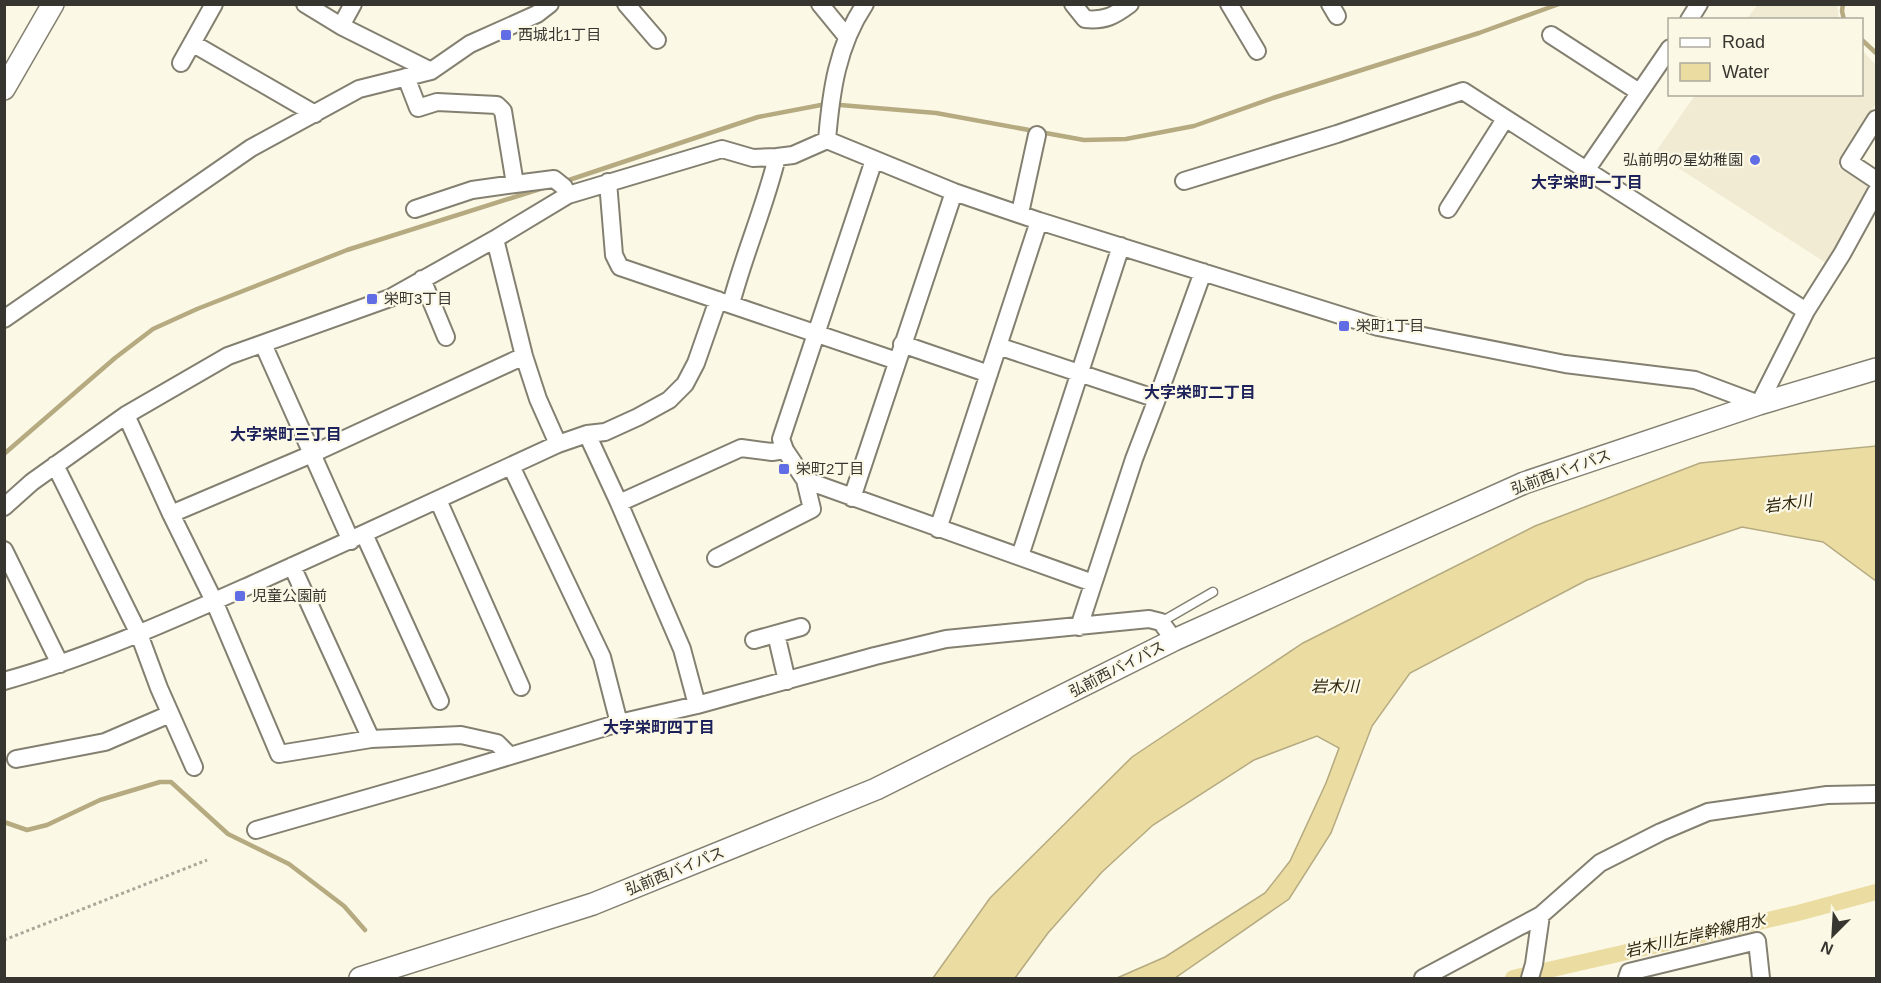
<svg xmlns="http://www.w3.org/2000/svg" width="1881" height="983" viewBox="0 0 1881 983" font-family="Helvetica,'Noto Sans JP',sans-serif">
	<rect width="100%" height="100%" fill="#fcf8e6"/>
	<path fill="#f1ebd3" d="M1758,4l79,1 2,14h-92z
		M1862,50l14,15v38l-38,64 31,19 -43,77 -171,-110 40,-58 167,-1z"/>
	<path fill="#ebdca2" stroke="#b5aa80" stroke-width="1.5" d="M1876,446v135l-53,-39 -81,-15 -155,53 -177,93 -38,53 -41,107 -42,66 -114,79h-58l48,-21 100,-64 25,-32 36,-78 13,-35 -22,-12 -63,24 -101,65 -51,47 -54,61 -33,45h-82l57,-80 142,-141 171,-114 232,-117 165,-63z"/>
	<g fill="none" stroke-linecap="round" stroke-linejoin="round">
		<path stroke="#b5aa80" stroke-width="4.5" d="M1843,4l-1,7 2,9
			M1862,40l14,13
			M840,105l96,8 148,27 42,-1 68,-13 79,-28 206,-65 80,-29
			M563,182l195,-65 63,-12
			M4,454l111,-96 38,-29 44,-20 150,-59 196,-62
			M4,822l23,8 20,-5 53,-25 60,-18h11l57,52 61,30 55,42 21,24"/>
		<path stroke="#ebdca2" stroke-width="16" d="M1513,978l285,-65 78,-21"/>
		<defs>
			<path id="service" d="M1161,622l52,-30"/>
			<path id="minor" d="M305,4l36,22 90,45
				M626,4l31,36
				M820,4l27,33
				M1073,4l12,15c20,2 29,-3 45,-15
				M1229,4l28,47
				M1330,4l7,12
				M1689,20l10,-16
				M341,26l12,-22
				M1551,35l88,57
				M192,43l123,71
				M181,63l33,-59
				M406,77l12,31 19,-6 60,3 6,6 12,73 39,-5 10,8 4,8
				M1876,119l-27,43 27,18
				M827,140c4,-48 10,-94 38,-136
				M874,160l-93,279 4,11 20,30 288,103
				M1587,169l83,-121
				M1184,181l153,-47 126,-43 343,220
				M608,182l6,73 6,12 277,94
				M415,209l57,-19 43,-6
				M1448,209l57,-90
				M1020,213l17,-78
				M495,239l29,117 14,43 20,45
				M422,279l24,58
				M731,304c13,-50 34,-97 46,-147l16,-2 34,-15 127,52 85,29 339,106 187,37 130,16 64,24 47,-93 36,-57 34,-62
				M4,319l247,-171 108,-59 72,-18 39,-27 67,-30 13,-10
				M263,344l88,197
				M902,344l87,30
				M998,346l159,53
				M126,415l45,99 43,87 65,153 92,-15 90,-4 36,8 12,12
				M587,434l32,69 63,146 15,56
				M55,465l84,169 20,54 35,79
				M511,466l91,191 17,66
				M852,498l102,-306
				M438,500l83,187
				M619,503l122,-55 31,4 13,-2
				M4,507l28,-25 94,-67 102,-59 162,-58 105,-59 73,-44 154,-46 31,9 24,-1
				M171,514l141,-60 212,-98
				M938,529l101,-308
				M364,534l76,167
				M4,550l56,114
				M1020,556l101,-310
				M716,558l96,-49 -7,-29
				M292,566l79,173
				M1079,627l55,-168 23,-60 46,-127
				M776,634l11,47
				M754,640l47,-13
				M4,681c86,-24 168,-61 249,-97 102,-46 204,-93 305,-140l29,-10 18,-2 33,-15 31,-17 16,-16 11,-21 22,-63
				M16,759l89,-17 65,-28
				M256,830l178,-51 185,-56 78,-18 178,-49 71,-17 203,-20 12,3 13,18
				M1423,978l118,-63 59,-52 61,-31 47,-20 119,-17 49,-1
				M1530,978l4,-14 7,-49
				M1627,978l2,-6 128,-31 4,37"/>
			<path id="tertiary" d="M4,89l49,-85
				M360,978l233,-74 283,-115 298,-149 350,-157 235,-79 117,-35"/>
		</defs>
		<use href="#service" stroke="#848071" stroke-width="11"/>
		<use href="#minor" stroke="#848071" stroke-width="20"/>
		<use href="#tertiary" stroke="#848071" stroke-width="24"/>
		<path stroke="#aaa79a" stroke-width="3" stroke-dasharray="3 3" stroke-linecap="butt" d="M4,940l203,-80"/>
		<use href="#service" stroke="#fff" stroke-width="8"/>
		<use href="#minor" stroke="#fff" stroke-width="16"/>
		<use href="#tertiary" stroke="#fff" stroke-width="21"/>
	</g>
	<g fill="#606de5" stroke="#fcf8e6" stroke-width="2">
		<rect x="500" y="29" width="12" height="12" rx="3"/>
		<circle cx="1755" cy="160" r="6"/>
		<rect x="366" y="293" width="12" height="12" rx="3"/>
		<rect x="1338" y="320" width="12" height="12" rx="3"/>
		<rect x="778" y="463" width="12" height="12" rx="3"/>
		<rect x="234" y="590" width="12" height="12" rx="3"/>
	</g>
	<g text-anchor="middle" stroke-width="4.5" stroke-linejoin="round" paint-order="stroke">
		<g font-size="15" fill="#37352f" stroke="#fcf8e6" text-anchor="start">
			<text x="518" y="40">西城北1丁目</text>
			<text x="1743" y="165" text-anchor="end">弘前明の星幼稚園</text>
			<text x="384" y="304">栄町3丁目</text>
			<text x="1356" y="331">栄町1丁目</text>
			<text x="796" y="474">栄町2丁目</text>
			<text x="252" y="601">児童公園前</text>
		</g>
		<g font-size="15" fill="#37352f" stroke="#fcf8e6">
			<text transform="translate(1561 472) rotate(-20)" y="5">弘前西バイパス</text>
			<text transform="translate(1117 669) rotate(-27)" y="5">弘前西バイパス</text>
			<text transform="translate(675 871) rotate(-22)" y="5">弘前西バイパス</text>
		</g>
		<g font-size="16" font-weight="bold" fill="#1d215a" stroke="#fcf8e6">
			<text x="1587" y="188">大字栄町一丁目</text>
			<text x="1200" y="398">大字栄町二丁目</text>
			<text x="286" y="440">大字栄町三丁目</text>
			<text x="659" y="733">大字栄町四丁目</text>
		</g>
		<g font-size="16" font-style="italic" fill="#30290f" stroke="#fcf8e6">
			<text transform="translate(1788 503) rotate(-8)" y="6">岩木川</text>
			<text x="1335" y="692">岩木川</text>
			<text transform="translate(1695 935) rotate(-13)" y="6">岩木川左岸幹線用水</text>
		</g>
	</g>
	<rect width="1881" height="983" fill="none" stroke="#37352f" stroke-width="12"/>
	<rect x="1668" y="18" width="195" height="78" fill="#fcf8e6" stroke="#adaa9d" stroke-width="1.5"/>
	<rect x="1680" y="38" width="30" height="9" fill="#ffffff" stroke="#adaa9d" stroke-width="1.5"/>
	<text x="1722" y="48" font-size="18" fill="#37352f">Road</text>
	<rect x="1680" y="63" width="30" height="18" fill="#ebdca2" stroke="#adaa9d" stroke-width="1.5"/>
	<text x="1722" y="78" font-size="18" fill="#37352f">Water</text>
	<g transform="translate(1833 935) rotate(204)" stroke="#fcf8e6" stroke-width="4.5" paint-order="stroke">
	<path d="M0-4.5L10 22L0 15L-10 22Z" fill="#37352f"/>
	<text y="-9" font-size="16" font-weight="bold" text-anchor="middle" fill="#37352f">N</text>
	</g>
</svg>
